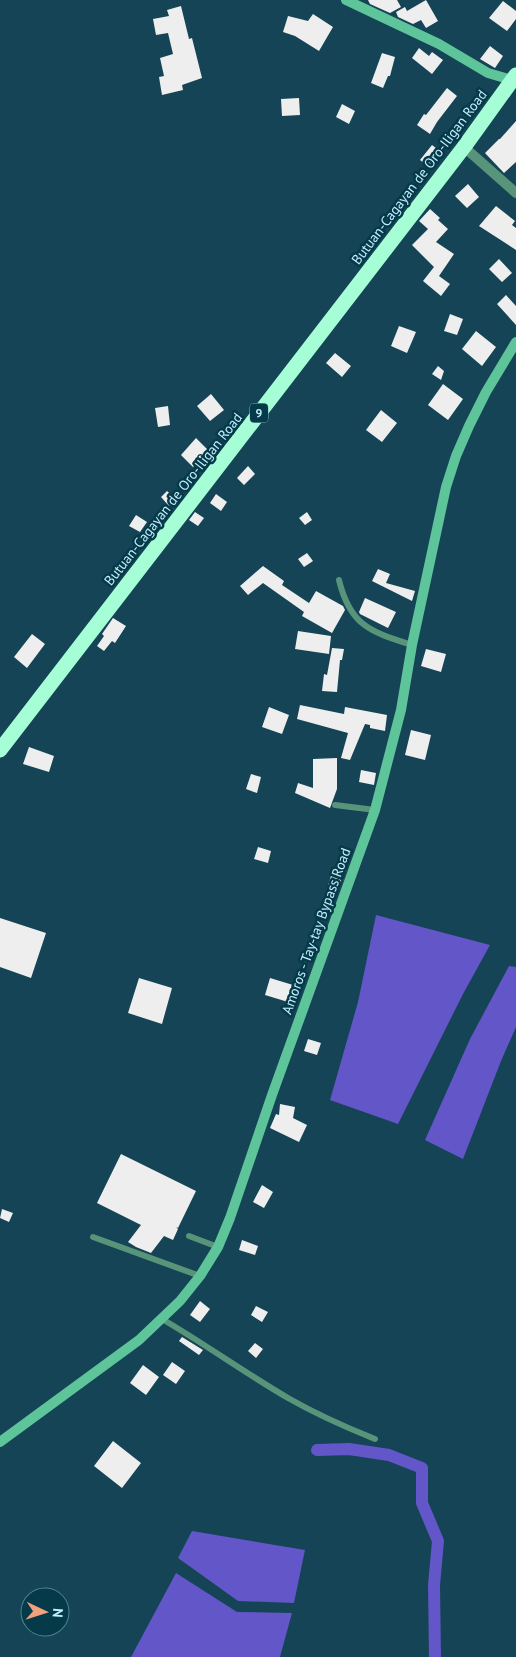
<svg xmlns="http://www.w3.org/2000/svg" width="516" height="1657" viewBox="0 0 516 1657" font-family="'PT Sans',sans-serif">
	<rect width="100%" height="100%" fill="#144455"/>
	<path fill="#6356c8" d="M376,915l114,30 -27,49 -65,130 -68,-24 28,-98z
		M509,966l7,1v60l-15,34 -38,98 -38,-19 45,-101z
		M192,1531l113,19 -11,53 -56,-2 -60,-43z
		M176,1573l61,39 55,1 -12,44h-149z"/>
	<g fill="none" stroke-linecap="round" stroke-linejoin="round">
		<path stroke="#6356c8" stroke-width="12" d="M317,1450l32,-1 40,6 33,13v35l16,38 -4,44 1,72"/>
	</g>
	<path fill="#eee" d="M368,0h29l4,7 -11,6 -20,-9z
		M426,0l12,21 -12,7 -5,-8 -8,4 -15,-7 -2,-5 9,-5 2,4z
		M503,1l13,10v8l-9,12 -18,-13z
		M181,6l8,33 3,-1 10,40 -20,7 1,5 -21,5 -3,-18 5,-1 -4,-18 13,-4 -5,-21 -12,2 -3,-16 16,-3 -2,-6z
		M313,14l20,13 -14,24 -24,-15 -12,-4 5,-16 20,5z
		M490,46l13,10 -8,12 -15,-9z
		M419,48l10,8 3,-4 11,8 -11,14 -20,-16z
		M382,53l13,4 -5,19h-2l-5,12 -12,-5z
		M447,88l10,8 -20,26 -7,12 -13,-9 7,-11 2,1z
		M299,98l1,17 -18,1 -1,-17z
		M342,104l13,7 -6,13 -13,-7z
		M516,121v41l-12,11 -19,-20 14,-14h1z
		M432,145l9,7 -12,15 -9,-7z
		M468,184l11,13 -12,11 -12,-12z
		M496,206l19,15 -3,4 4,3v22l-37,-24z
		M430,209l10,9 -2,2 10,9 -12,13 18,12 -15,22 11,8 -9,12 -18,-15 11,-14 -22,-22 16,-16 -9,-8z
		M499,259l13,14 -10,9 -13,-13z
		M506,295l10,11v19l-19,-21z
		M450,314l13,5 -6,16 -13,-4z
		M399,326l17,6 -9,21 -16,-7z
		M476,331l20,16 -14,19 -20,-17z
		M335,353l16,13 -9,11 -16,-14z
		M438,366l6,5 -3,9 -9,-6z
		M443,384l20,15 -15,21 -20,-15z
		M211,394l13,16 -14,11 -13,-15z
		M168,406l2,19 -12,2 -3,-19z
		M381,410l16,13 -15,19 -16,-12z
		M196,438l12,12 -15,17 -12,-12z
		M248,466l7,8 -11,11 -7,-7z
		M167,491l9,8 -7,7 -8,-9z
		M216,494l11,8 -6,9 -11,-8z
		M195,512l9,6 -6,8 -9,-6z
		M307,512l5,8 -7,5 -6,-7z
		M136,515l11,7 -7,10 -11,-6z
		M307,553l6,8 -9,6 -6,-8z
		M263,566l21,15 -2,4 27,18 7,-12 27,15 2,4 -13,23 -30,-17 2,-4 -41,-29 -15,12 -8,-9z
		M378,569l12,5 -4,9 29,8 -3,10 -40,-20z
		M365,598l31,14 -8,16 -28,-14 -1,-2z
		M113,618l13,8 -11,17 -3,-2 -8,10 -7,-5 7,-10 -2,-2z
		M298,631l33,5 -2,18 -34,-5z
		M32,634l13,10 -18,24 -13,-11z
		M332,648l12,1 -2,11h-2l-3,32 -15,-1 2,-17 3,1z
		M426,649l20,5 -5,18 -20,-6z
		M300,705l44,9 1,-7 42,8 -2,16 -15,-3v-3l-5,-1 -15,36 -9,-2 7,-25 -51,-14z
		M269,707l20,8 -7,19 -20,-7z
		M411,730l20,5 -6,25 -20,-5z
		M29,747l25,9 -5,16 -26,-8z
		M337,758v31l-7,19 -35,-15 3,-10 15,5v-29z
		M361,770l15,3 -2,12 -15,-3z
		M251,774l10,3 -4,16 -11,-4z
		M258,847l13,4 -3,12 -14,-4z
		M339,858l9,3 -3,11 -9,-2z
		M331,876l10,4 -4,13 -10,-4z
		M0,918l46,15 -15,45 -31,-11z
		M139,978l33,10 -10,36 -34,-11z
		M270,978l23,7 -5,17 -23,-7z
		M308,1039l13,4 -4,12 -13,-4z
		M280,1104l15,3 -2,11 14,7 -8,17 -29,-14 6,-14 3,1z
		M121,1154l75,37 -18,37 -2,-1 2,2 -5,11 -9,-4 -13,17 -15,-6 -8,-5 13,-17 -44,-22z
		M262,1185l11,7 -9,16 -11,-6z
		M2,1209l11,4 -4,9 -9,-4z
		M242,1240l16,6 -3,9 -16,-5z
		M200,1301l10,8 -10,13 -10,-7z
		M256,1306l12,6 -6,10 -11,-7z
		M182,1337l21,13 -4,5 -20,-14z
		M255,1343l8,6 -7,9 -8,-7z
		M172,1362l13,9 -9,13 -13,-9z
		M143,1365l16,12 -13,18 -16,-12z
		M113,1441l28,22 -19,25 -28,-22z"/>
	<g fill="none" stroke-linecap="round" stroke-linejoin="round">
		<path stroke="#57947a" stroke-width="6" d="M339,580c11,46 32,52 73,65
			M335,805l40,5
			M189,1236l29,11
			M93,1237l107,39
			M162,1319c43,25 83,54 126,79 28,16 57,29 87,41"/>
		<path stroke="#57947a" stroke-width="10" d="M464,147l52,46"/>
		<path stroke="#5ec59a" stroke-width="10" d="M346,0l93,44 49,29 24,7
			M0,1442l139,-102 41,-39 20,-25 18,-29 12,-29 42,-123 103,-285 26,-100 11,-65 34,-158 10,-31 13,-30 17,-34 30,-50"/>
		<path stroke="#a6fed6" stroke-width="15" d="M0,750l464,-603 52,-72"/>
	</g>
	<g text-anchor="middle" stroke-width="5" stroke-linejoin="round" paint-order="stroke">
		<rect fill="#053a49" stroke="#8bb7c8" stroke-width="1" x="250" y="403.5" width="18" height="19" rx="4"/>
		<g font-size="12" font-weight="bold" fill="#c4edfe">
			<text x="259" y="417">9</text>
		</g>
		<g font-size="14" fill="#c4edfe" stroke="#053a49">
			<text transform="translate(419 177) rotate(-53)" y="5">Butuan-Cagayan de Oro-Iligan Road</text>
			<text transform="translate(173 499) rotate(-52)" y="5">Butuan-Cagayan de Oro-Iligan Road</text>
			<text transform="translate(316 931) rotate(-70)" y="5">Amoros - Tay-tay Bypass Road</text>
		</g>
	</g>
	<g transform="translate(45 1612) rotate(94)"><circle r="24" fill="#053a49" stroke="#518291"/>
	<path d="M0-4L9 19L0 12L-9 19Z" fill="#f2a17e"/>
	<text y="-8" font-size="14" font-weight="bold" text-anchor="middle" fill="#c4edfe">N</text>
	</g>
</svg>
